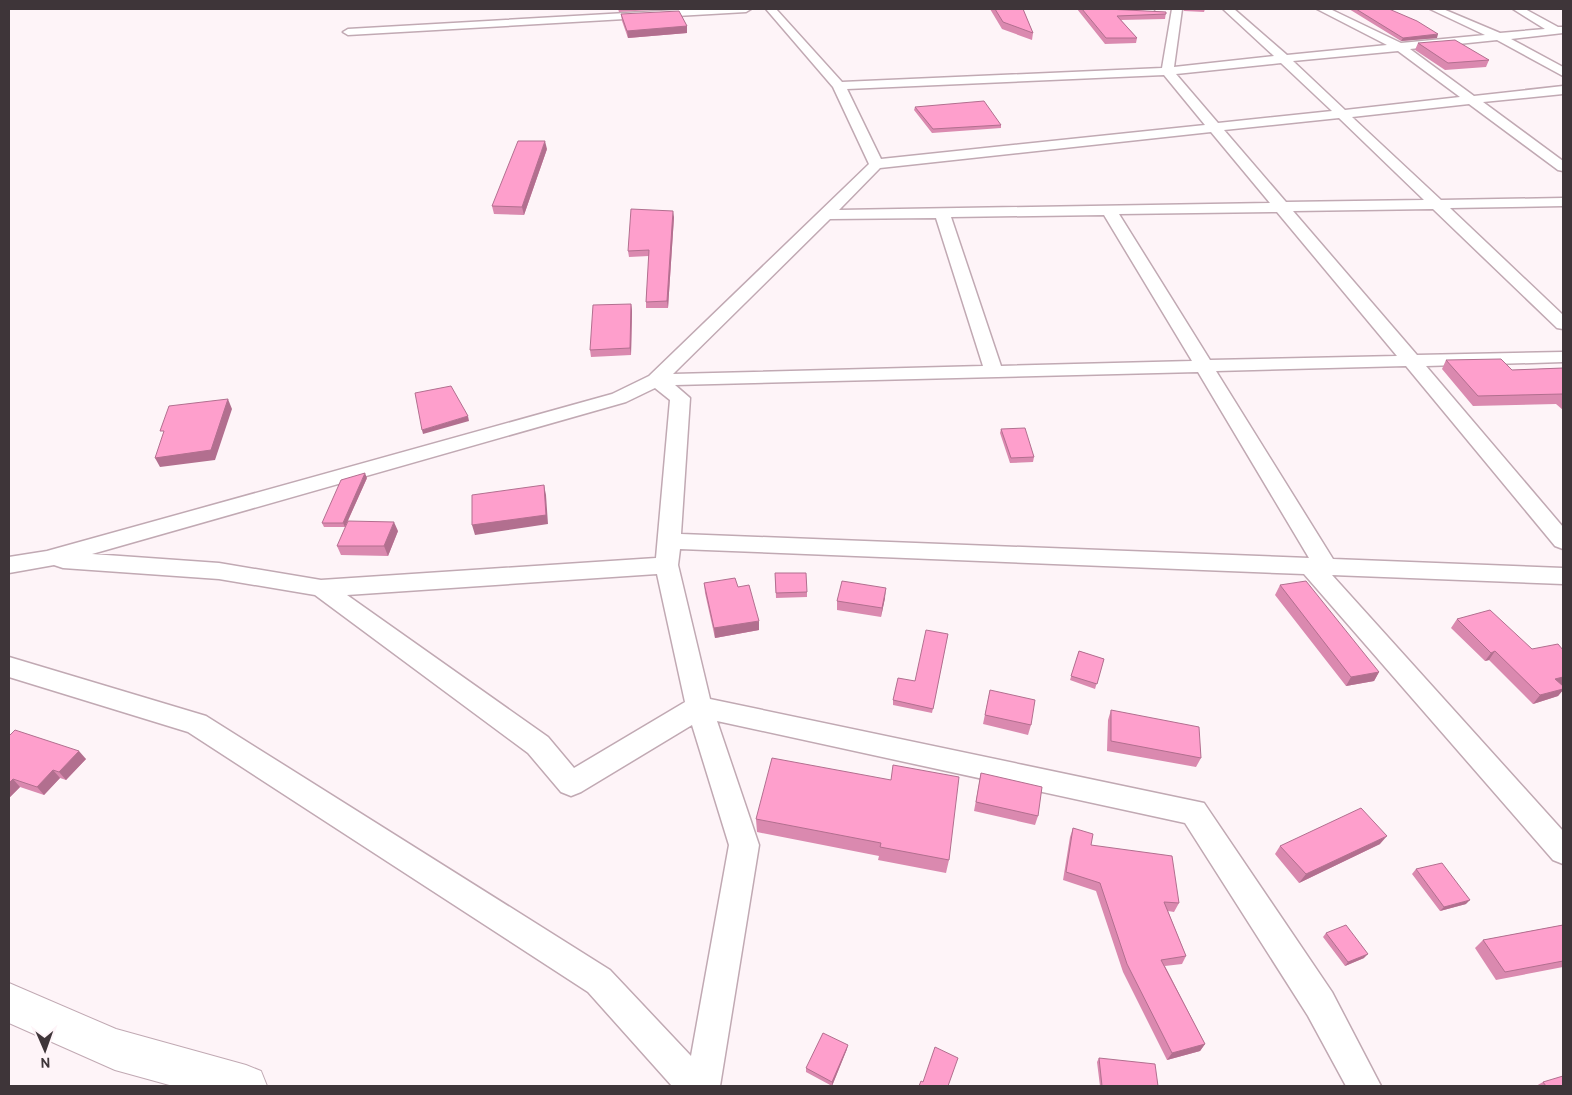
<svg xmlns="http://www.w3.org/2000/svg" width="1572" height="1095" viewBox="0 0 1572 1095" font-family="Overpass,sans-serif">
	<rect width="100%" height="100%" fill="#fef4f8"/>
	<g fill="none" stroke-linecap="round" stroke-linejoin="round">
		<defs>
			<path id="street" d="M696,9h55l-5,3 -398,23 -5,-3 5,-3z
				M766,9h10l66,73 320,-14 10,-59h10l-8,58 100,-11 -51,-47h11l53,46 100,-10 -70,-36h13l71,34 84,-8 -55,-26h13l57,24 45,-4 -32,-20h12l33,18h5v6l-52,6 52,28v9l-66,-36 -87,9 64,47 89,-10v8l-80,8 80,59v10l-5,-1 -89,-66 -117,13 89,83 122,-2v8l-113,2 113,107v14l-6,-1 -124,-119 -140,2 124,144 146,-3v10l-137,4 137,161v22l-8,-3 -149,-180 -190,5 117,188 230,9v16l-231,-9 231,256v33l-10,-4 -249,-286 -624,-25 -2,16 32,134 494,104 128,189 49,94h-35l-38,-70 -123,-193 -468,-102 42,124 -39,241h-48l-84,-94 -400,-260 -179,-55v-20l197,59 404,254 81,86 38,-211 -37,-120 -111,67 -10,4 -10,-4 -33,-39 -213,-158 -96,-16 -156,-11 -9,-3 -45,8v-16l38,-6 565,-157 37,-18 220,-212 -36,-77zM1398,51l62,46 -115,13 -52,-49zM1281,63l51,48 -114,12 -42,-49zM1164,75l41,50 -324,34 -34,-70zM1339,118l85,82 -138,2 -62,-72zM1211,132l59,71 -431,7 41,-42zM1277,212l120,144 -187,4 -91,-146zM1104,215l88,146 -191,5 -50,-149zM936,218l47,148 -310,8 157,-155zM1198,372l111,186 -628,-24 9,-136 -15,-13zM655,388l15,12 -14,158 -335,22 -102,-17 -127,-9 534,-152zM657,574l28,128 -111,66 -26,-31 -201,-142z
				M1101,9h52l1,2 -5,3 -43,-2z"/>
			<path id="secondary" d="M9,983l107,46 130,36 15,6 6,15h-94l-58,-16 -106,-47z"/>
		</defs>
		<use href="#street" stroke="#c1a9b3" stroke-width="3"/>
		<use href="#secondary" stroke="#c1a9b3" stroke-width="2"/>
		<use href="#street" fill="#fff" fill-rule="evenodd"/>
		<use href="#secondary" fill="#fff" fill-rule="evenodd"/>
	</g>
	<path fill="#da89af" d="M618,9h50l-49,3z
		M990,9h33l10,24 -1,7 -30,-11z
		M1077,9h30l59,3 -1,7 -44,1 16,18 -1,5 -31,1z
		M1183,9h22l-1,3 -20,-1z
		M1349,9h40l48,29 -36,3z
		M621,14l66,12v7l-59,5 -6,-17z
		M1418,43l71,17 -3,7 -41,3 -30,-20z
		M915,107l86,18v3l-69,5 -18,-23z
		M547,149l-23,66 -30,-1 -2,-8z
		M674,217l-6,91h-22v-6l3,-46 -20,1 -1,-6z
		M631,304l1,7 -1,44 -40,2 -1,-7z
		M1446,360l66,10 51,-2v42l-7,-6 -83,2 -31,-37z
		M1001,429l33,28 -1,5 -23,1 -10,-30z
		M367,478l-22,49h-21l-2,-4z
		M398,531l-10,25 -47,-1 -4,-9z
		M775,573l32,19v5l-31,1z
		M704,583l34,4 21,43 -44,8 -10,-45z
		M1280,585l99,87 -5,9 -28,5 -71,-91z
		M885,598l-4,19 -44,-7v-9z
		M1457,619l75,30 31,1v34h-1l1,2v4l-5,6 -25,8 -44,-44 -4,1 -34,-33z
		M948,634l-16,79 -39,-8v-5l22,-19z
		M1079,651l25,8 -9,30 -25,-9z
		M990,690l41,35 -3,10 -45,-11z
		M1111,710l90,48 -5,9 -89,-16 1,-31z
		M9,736l77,23 -20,21 -6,-2 -16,17 -24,-8 -11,11z
		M981,773l57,43 -3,9 -61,-14z
		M891,780l58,80 -3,13 -68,-13 1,-4 -122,-24 -1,-13z
		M1073,828l18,17 88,58 -5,9 -6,-1 18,45 -4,8 -17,2 40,78 -5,7 -33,9 -44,-88 -27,-81 -33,-11 7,-43z
		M1380,844l-81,39 -24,-29 5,-8z
		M1416,869l50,35 -26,7 -28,-37z
		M1563,925v42l-67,13 -21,-32 8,-8z
		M1326,933l38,25 -19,8 -22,-29z
		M847,1049l-15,37 -26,-14v-4z
		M1099,1058l59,28h-58l-3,-24z
		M1543,1082l20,4h-27z"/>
	<path fill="#b26f8f" d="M687,26v7l-59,5 -1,-7z
		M1438,34l-1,4 -36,3 2,-3z
		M545,141l2,8 -23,66 -2,-8z
		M673,211l1,6 -6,91 -1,-7z
		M631,304l1,7 -1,44 -1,-7z
		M228,399l4,10 -17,51 -55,7 -5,-9z
		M468,416l1,5 -46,13 -1,-4z
		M365,473l2,5 -22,49 -2,-4z
		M544,485l2,10 2,29 -73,11 -3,-10z
		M394,522l4,9 -10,25 -4,-10z
		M886,588l-1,10 -4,19 1,-9z
		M759,621v9l-44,8 -1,-10z
		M1495,651l-6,9 -4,1 6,-8z
		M1379,672l-5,9 -28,5 5,-9z
		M1563,677v7l-14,3 6,-8z
		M1563,689v1l-5,6 -25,8 7,-9z
		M79,751l7,8 -20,21 -7,-8z
		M53,770l7,8 -16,17 -7,-8z
		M13,779l7,8 -11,11v-15z
		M1387,836l-7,8 -81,39 7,-9z
		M1470,900l-4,4 -26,7 4,-4z
		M1368,954l-4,4 -19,8 3,-4z
		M1205,1044l-5,7 -33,9 5,-7z
		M848,1045l-1,4 -15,37v-4z"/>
	<path fill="#fe9fcc" stroke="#b26f8f" d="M995,9h28l10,24 -30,-11z
		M1082,9h25l59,3v2l-49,2 20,22h-31z
		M1356,9h33l28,12 21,13 -35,4z
		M679,11l8,15 -60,5 -6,-17z
		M1455,40l34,20 -41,3 -30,-20z
		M984,101l17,24 -68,4 -18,-22z
		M518,141h27l-23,66 -30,-1z
		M631,209l42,2 -6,90 -21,1 3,-52 -21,1z
		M631,304l-1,44 -40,2 3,-45z
		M1501,359l11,11 51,-2v27l-1,-1 -84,2 -32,-36z
		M451,386l17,30 -46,14 -7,-37z
		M228,399l-17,51 -56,8 9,-27h-4l9,-25z
		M1025,428l9,29 -23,1 -10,-29z
		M365,473l-22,50h-21l19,-43z
		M544,485l2,30 -74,10v-30z
		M348,521l46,1 -10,24h-47z
		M775,573h31l1,19 -31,1z
		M735,578l3,9 11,-2 10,36 -45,7 -10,-45z
		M842,581l44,7 -4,20 -45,-7z
		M1306,581l73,91 -28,5 -71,-92z
		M1490,610l42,39 26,-5 5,6v27l-8,2 8,7v3l-23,6 -45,-44 -4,2 -34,-34z
		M926,630l22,4 -15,75 -40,-9 5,-22 17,3z
		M1079,651l25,8 -7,25 -26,-8z
		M990,690l45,10 -4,25 -46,-10z
		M1111,710l88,17 2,31 -90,-17z
		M15,730l64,21 -20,21 -6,-2 -16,17 -24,-8 -4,4v-47z
		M772,758l119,22 2,-15 66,12 -10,83 -69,-13 1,-4 -125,-24z
		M981,773l61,14 -4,29 -62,-14z
		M1361,808l26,28 -81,38 -26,-28z
		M1073,828l20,6 -2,11 81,11 7,47 -15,-1 22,54 -25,4 44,84 -33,9 -45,-89 -27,-81 -34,-11z
		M1442,863l28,37 -26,7 -28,-38z
		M1346,925l22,29 -20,8 -22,-29z
		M1563,925v36l-58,11 -22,-32z
		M823,1033l25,12 -16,37 -26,-14z
		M935,1047l23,11 -10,28h-29l2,-5 2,1z
		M1099,1058l56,6 3,22h-56z
		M1563,1076v10h-17l-3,-4z"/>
	<rect width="1572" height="1095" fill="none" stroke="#3e3539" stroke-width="20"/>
	<g transform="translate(45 1050) rotate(178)" stroke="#fef4f8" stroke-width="4" paint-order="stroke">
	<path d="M0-4L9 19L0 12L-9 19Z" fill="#3e3539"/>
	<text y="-8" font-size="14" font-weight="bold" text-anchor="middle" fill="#3e3539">N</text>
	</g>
</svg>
